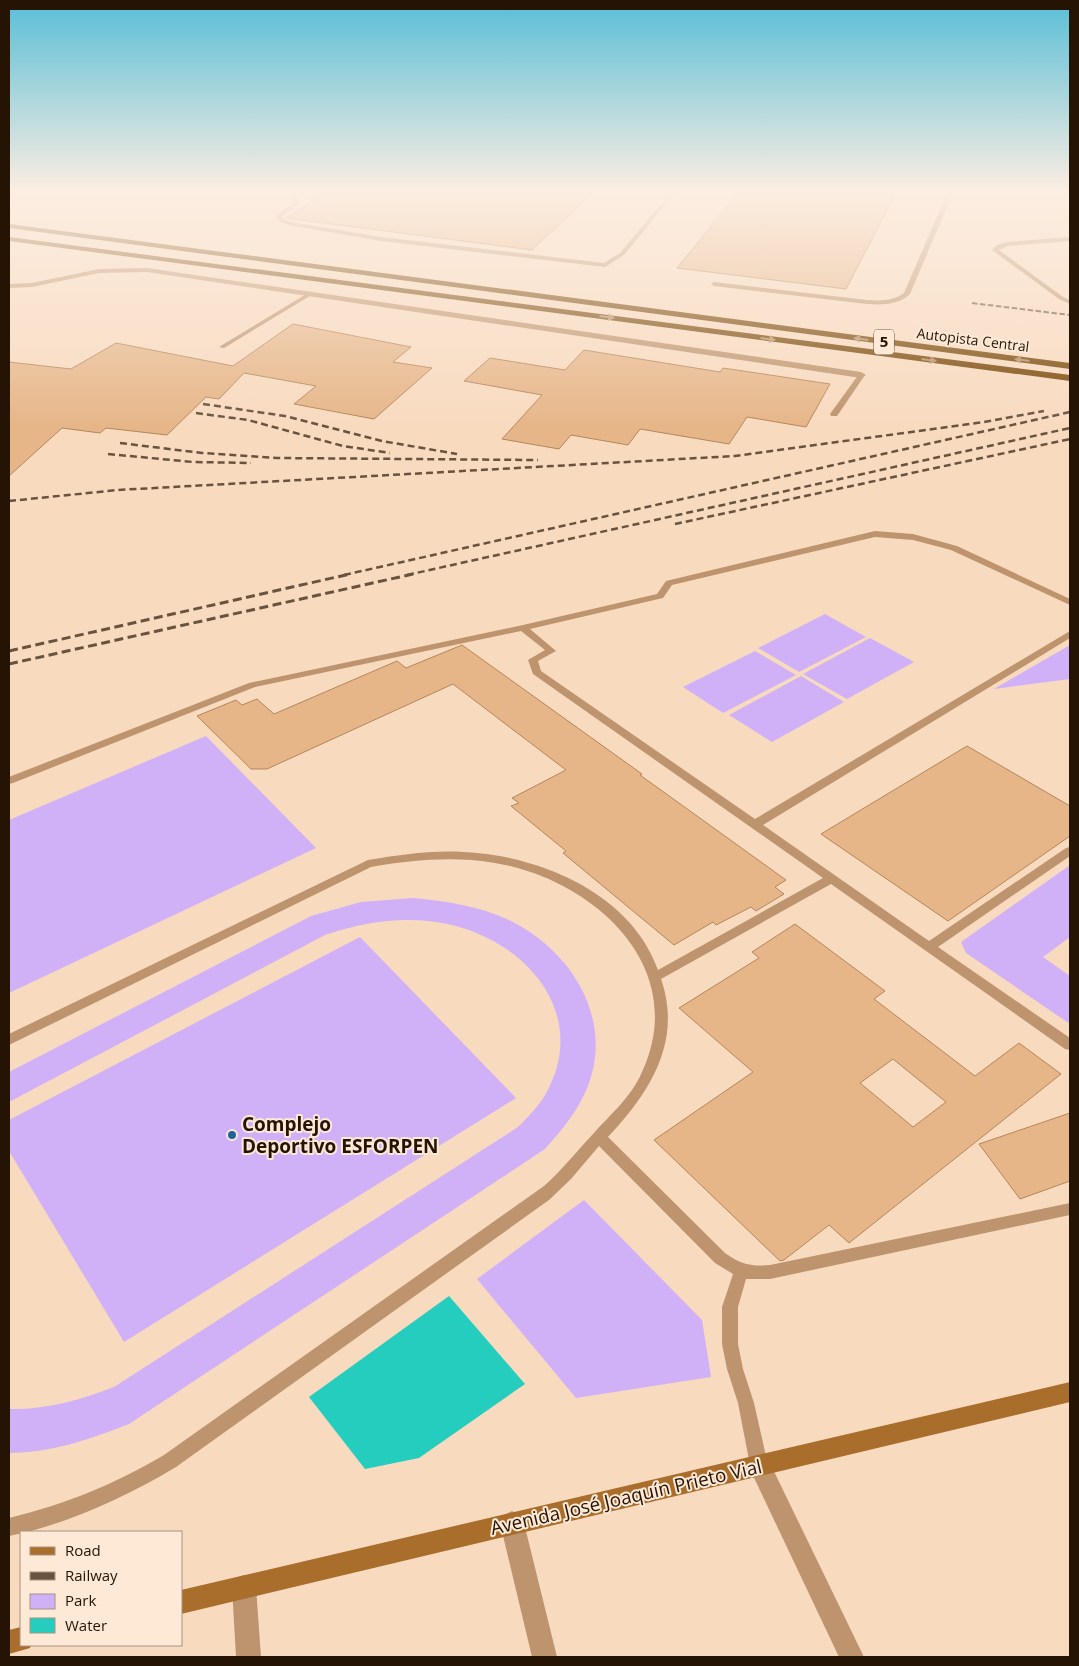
<svg xmlns="http://www.w3.org/2000/svg" width="1079" height="1666" viewBox="0 0 1079 1666" font-family="'Open Sans',sans-serif">
	<rect width="100%" height="100%" fill="#f8dabf"/>
	<path fill="#d0b1f7" d="M825,614l41,23 -67,35 -41,-24z
		M870,638l44,24 -67,37 -44,-25z
		M1070,645v34l-76,10z
		M755,651l41,24 -73,38 -40,-26z
		M801,676l43,26 -72,40 -43,-27z
		M206,736l110,112 -307,145v-173z
		M1070,865v72l-27,20 27,19v48l-104,-71 -5,-11z
		M413,898c33,3 66,8 96,22 62,30 105,98 79,166 -10,25 -26,44 -43,63l-416,275c-38,15 -78,29 -120,29v-44c37,1 71,-9 105,-22l404,-260c10,-10 20,-20 27,-32 45,-78 -15,-151 -93,-170 -43,-10 -86,-4 -127,10l-316,167v-30l302,-156 50,-14z
		M360,937l156,161 -392,244 -115,-191v-31z
		M584,1200l118,120 9,57 -135,21 -99,-119z"/>
	<path fill="#24cdbd" d="M449,1296l76,88 -106,74 -54,11 -56,-72z"/>
	<path fill="#e6b689" stroke="#b4865a" fill-rule="evenodd" d="M324,193h269l-61,57 -246,-32z
		M738,193h158l-50,96 -169,-21z
		M293,324l118,23 -18,15 39,6 -58,51 -80,-15 22,-18 -72,-13 -25,26 -13,-2 -39,38 -61,-7 -6,5 -38,-5 -53,48v-114l62,7 45,-26 117,23z
		M584,350l136,22 3,-4 107,16 -24,43 -59,-10 -18,27 -89,-15 -12,16 -57,-10 -12,14 -57,-10 40,-44 -78,-14 26,-23 75,12z
		M462,645l180,129 -2,1 146,105 -11,7 9,7 -28,17 -5,-4 -35,18 -3,-3 -39,23 -111,-92 3,-2 -55,-45 8,-3 -7,-5 54,-28 -113,-86 -186,85h-16l-54,-53 39,-16 6,5 15,-6 17,15 123,-53 9,7z
		M967,746l103,60v30l-122,85 -127,-87z
		M795,924l90,67 -11,8 101,77 44,-33 42,31 -212,169 -20,-18 -45,35 -4,1 -126,-121 99,-68 -74,-64 80,-50 -7,-6zM893,1059l53,43 -33,25 -53,-44z
		M1070,1113v68l-50,18 -41,-55z"/>
	<g fill="none" stroke-linecap="round" stroke-linejoin="round">
		<path fill="#bd946d" fill-rule="evenodd" d="M289,193h6l4,7 -1,5 -16,11 1,3 7,3 91,15 223,26 16,-10 50,-60h5l-51,62 -19,12 -224,-26 -92,-16 -10,-4 -3,-5 17,-13z
			M947,193h6l-43,101c-11,11 -28,11 -43,10l-153,-18 -3,-2 3,-2 153,18c13,1 26,1 37,-7z
			M1070,237v4l-63,5 -8,4 64,47 7,3v4l-11,-5 -67,-49 5,-5 10,-3z
			M308,293l5,1 -89,54 -5,-1z
			M859,374l6,1 -28,41h-6l-1,-2z
			M875,531l38,3 44,12 113,53v6l-119,-55 -38,-10 -38,-3 -203,48 -9,13 -133,31 26,22 -18,10 3,10 214,148 315,-188v7l-307,187 166,116 137,-93 4,-1v9l-132,91 132,91v12l-5,-1 -234,-165 -170,95c22,63 -12,114 -53,158l117,116c15,11 27,14 45,12l300,-62v12l-300,64h-24l-8,28v37l5,25 11,34 14,62 -3,6 -6,3 -6,-3 -3,-6 -12,-62 -11,-34 -5,-25v-37l11,-33 -18,-11 -116,-117 -28,33 -22,21 -373,267c-52,31 -108,57 -167,69v-18c57,-14 104,-33 155,-63l380,-269c18,-16 32,-34 49,-52 17,-19 39,-38 49,-62 49,-106 -50,-193 -147,-209 -42,-7 -83,-3 -124,4l-362,178v-11l359,-174c31,-5 63,-10 95,-8 76,3 168,41 195,118l165,-92 -290,-204 -5,-14 17,-10 -24,-19 -266,56 -242,96 -4,1v-7l240,-94 274,-58 134,-31 9,-13z"/>
		<path fill="#bd946d" fill-rule="evenodd" d="M147,268l714,104 5,3 -5,3 -714,-106 -48,1 -67,14 -23,1v-4l23,-1 67,-14z
			M512,1511l8,4 4,8 33,134h-25l-32,-134 4,-8z
			M244,1575l9,3 3,9 5,70h-25l-4,-70 3,-9z"/>
		<path fill="#bd946d" fill-rule="evenodd" d="M759,1454l8,3 97,200h-25l-91,-192 3,-8z"/>
		<path fill="#a96d2c" fill-rule="evenodd" d="M1070,1382v20l-889,212v-24z
			M21,1627v18h10l-1,3 -21,6v-24z"/>
		<path fill="#764403" fill-rule="evenodd" d="M9,224l1061,139v6l-1061,-141z
			M9,237l1061,138v6l-1061,-140z"/>
		<path stroke="#68533f" stroke-width="2" stroke-dasharray="5.5 2.5" stroke-linecap="butt" d="M972,303l98,12"/>
		<path stroke="#68533f" stroke-width="2.5" stroke-dasharray="7 4" stroke-linecap="butt" d="M203,404l82,12 97,25 75,13
			M196,413l52,7 95,26 47,7
			M120,443l82,10 75,5 261,2
			M108,454l85,8 58,1
			M9,501l109,-11 617,-34 249,-34 60,-11
			M675,524l395,-85
			M344,575l726,-163
			M407,575l663,-147"/>
		<path stroke="#68533f" stroke-width="3" stroke-dasharray="9 4.5" stroke-linecap="butt" d="M9,651l341,-77
			M9,664l404,-90"/>
	</g>
	<defs><path id="oneway-solid" d="M-6-.8H1V-3.2L6.5 0L1 3.2V.8H-6Z" transform="scale(1.25)"/></defs>
	<g fill="#b38e62">
		<use href="#oneway-solid" transform="translate(607 317) rotate(7)"/>
		<use href="#oneway-solid" transform="translate(768 339) rotate(7)"/>
		<use href="#oneway-solid" transform="translate(861 339) rotate(-173)"/>
		<use href="#oneway-solid" transform="translate(929 360) rotate(7)"/>
		<use href="#oneway-solid" transform="translate(1022 360) rotate(-173)"/>
	</g>
	<linearGradient id="sky" x2="0" y2="1"><stop stop-color="#59bed7"/><stop offset="0.45" stop-color="#fceee2"/><stop offset="1" stop-color="#fceee2" stop-opacity="0"/></linearGradient>
	<rect width="1079" height="426" fill="url(#sky)"/>
	<circle fill="#1b6598" stroke="#fee9d7" stroke-width="2" cx="232" cy="1135" r="5"/>
	<g text-anchor="middle" stroke-width="4" stroke-linejoin="round" paint-order="stroke">
		<g font-size="14" fill="#251403" stroke="#fee9d7">
			<text transform="translate(973 340) rotate(7)" y="5">Autopista Central</text>
		</g>
		<rect fill="#fee9d7" stroke="#665443" stroke-width="1" x="874" y="329.5" width="20" height="25" rx="4"/>
		<g font-size="15" font-weight="bold" fill="#251403">
			<text x="884" y="347">5</text>
		</g>
		<g font-size="19" font-weight="bold" fill="#251403" stroke="#fee9d7" text-anchor="start">
			<text x="242" y="1131">Complejo<tspan x="242" dy="22">Deportivo ESFORPEN</tspan></text>
		</g>
		<g font-size="19" fill="#251403" stroke="#fee9d7">
			<text transform="translate(626 1497) rotate(-13)" y="7">Avenida José Joaquín Prieto Vial</text>
		</g>
	</g>
	<rect width="1079" height="1666" fill="none" stroke="#251403" stroke-width="20"/>
	<rect x="20" y="1531" width="162" height="115" fill="#fee9d7" stroke="#a79482"/>
	<rect x="30" y="1547" width="25" height="8" fill="#a96d2c" stroke="#a79482"/>
	<text x="65" y="1556" font-size="15" fill="#251403">Road</text>
	<rect x="30" y="1572" width="25" height="8" fill="#68533f" stroke="#a79482"/>
	<text x="65" y="1581" font-size="15" fill="#251403">Railway</text>
	<rect x="30" y="1594" width="25" height="15" fill="#d0b1f7" stroke="#a79482"/>
	<text x="65" y="1606" font-size="15" fill="#251403">Park</text>
	<rect x="30" y="1618" width="25" height="15" fill="#24cdbd" stroke="#a79482"/>
	<text x="65" y="1631" font-size="15" fill="#251403">Water</text>
</svg>
